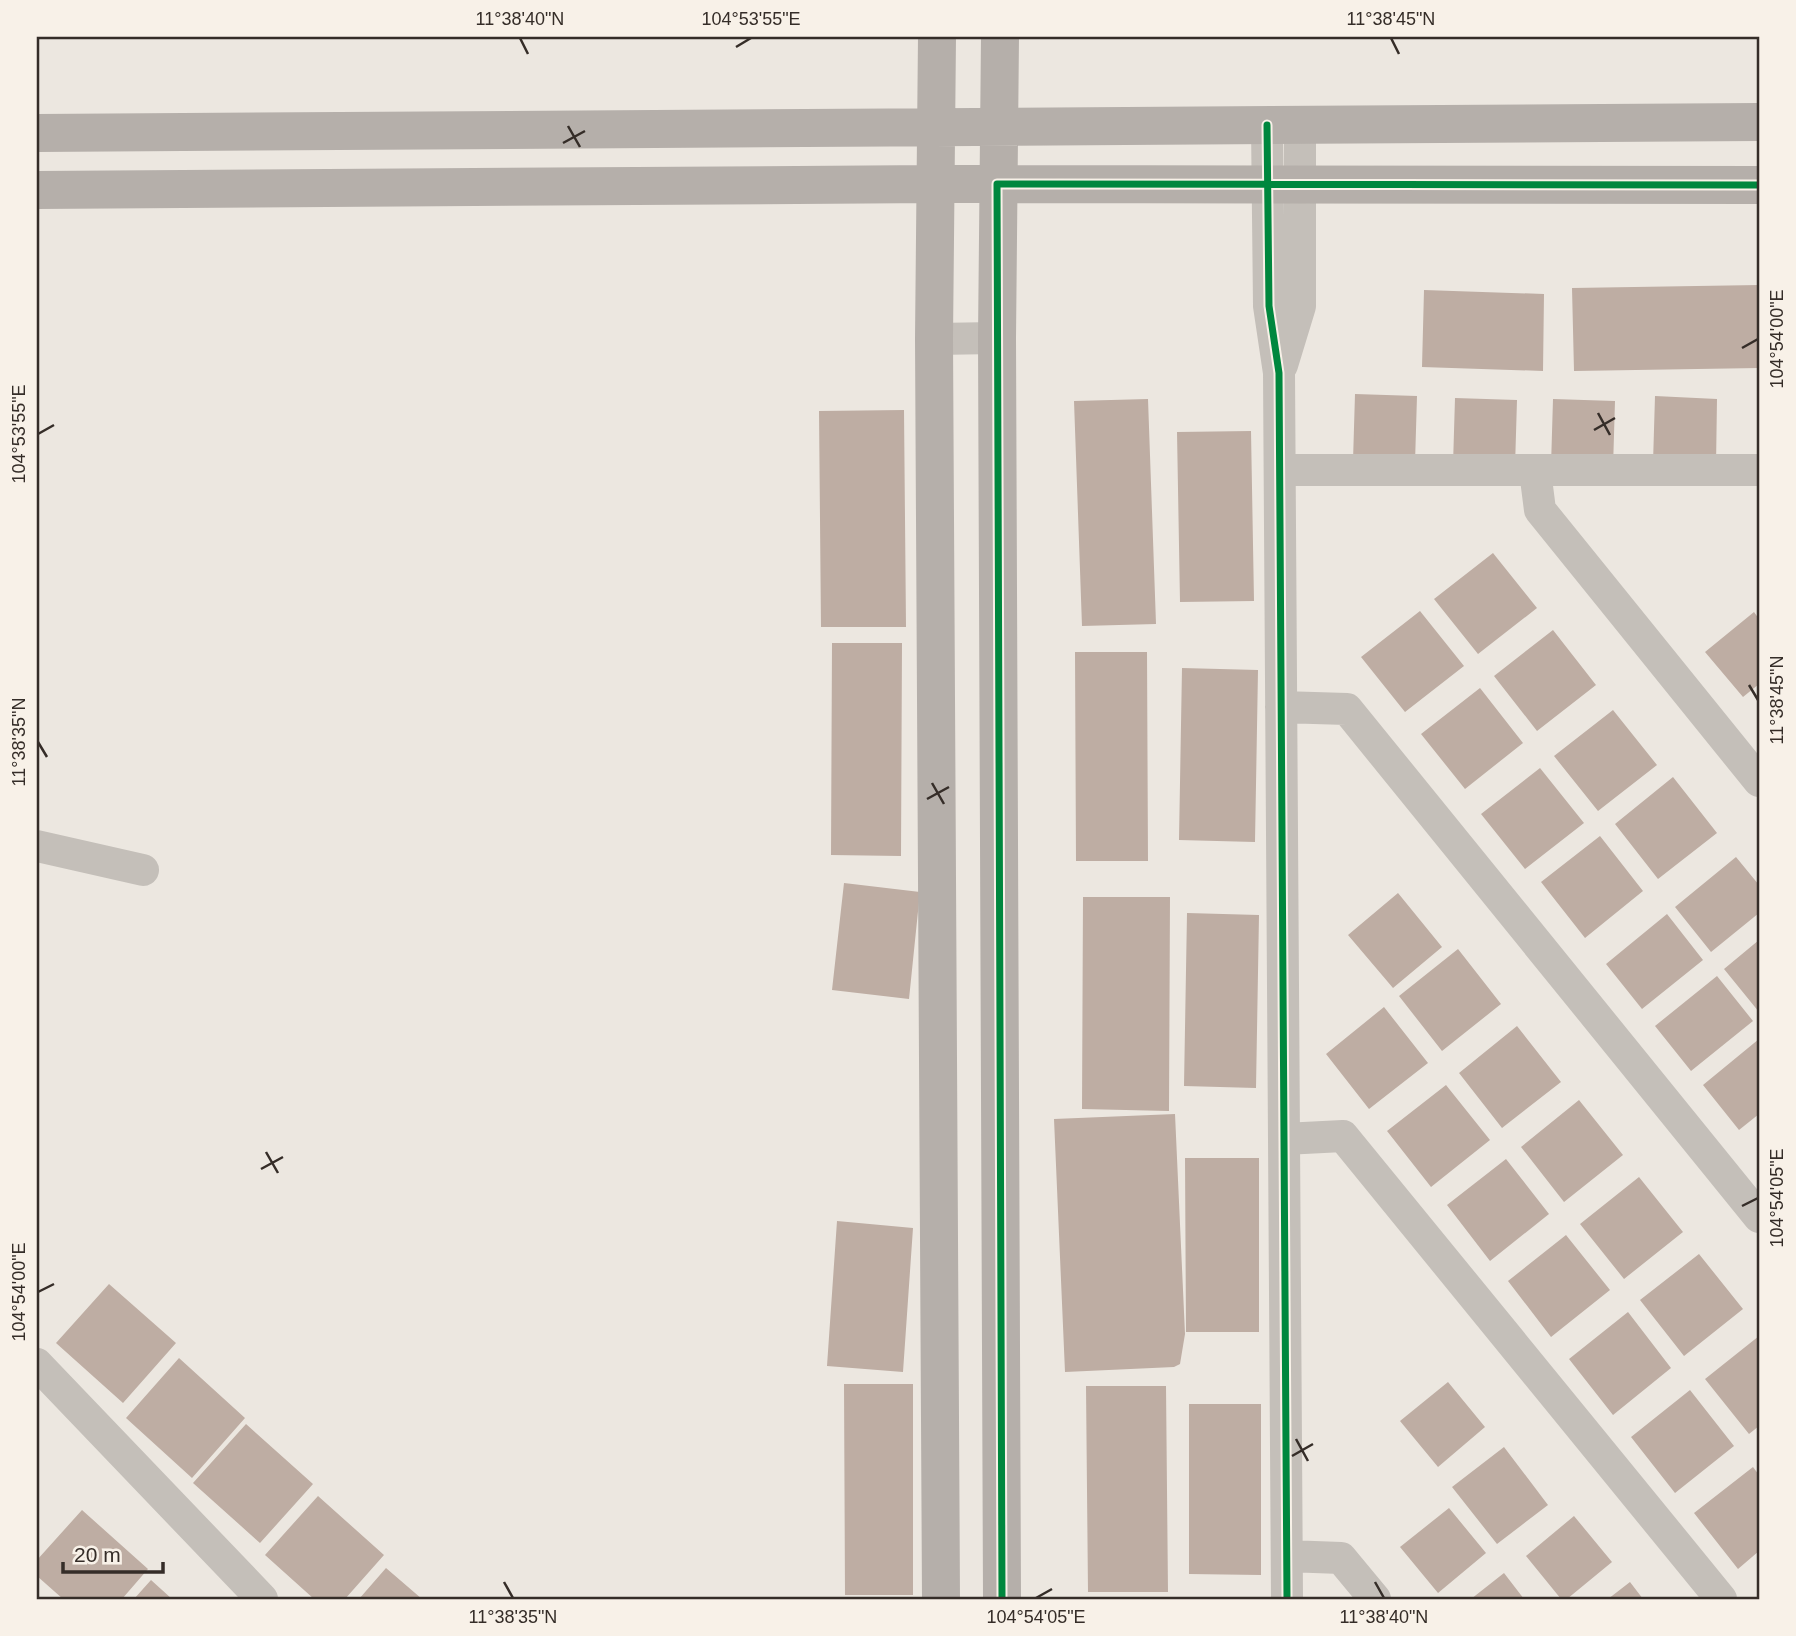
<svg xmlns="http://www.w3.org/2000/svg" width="1796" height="1636" viewBox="0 0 1796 1636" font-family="Helvetica,sans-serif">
	<rect width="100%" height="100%" fill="#ece7e0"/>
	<path fill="#beada3" d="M1759,285v83l-185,3 -2,-83z
		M1424,290l120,4 -1,77 -121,-4z
		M1355,394l62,2 -2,67 -62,-2z
		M1655,396l62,3 -1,67 -63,-3z
		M1455,398l62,2 -2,67 -62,-2z
		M1148,399l8,225 -74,2 -8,-225z
		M1553,399l62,2 -2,67 -62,-2z
		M904,410l2,217h-85l-2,-216z
		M1251,431l3,170 -74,1 -3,-170z
		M1493,553l44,55 -59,46 -44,-55z
		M1420,611l44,55 -59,46 -44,-55z
		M1754,612l5,7v65l-16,13 -38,-45z
		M1553,630l43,55 -59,46 -43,-55z
		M832,643h70l-1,213 -70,-1z
		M1075,652h72l1,209h-72z
		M1182,668l76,2 -3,172 -76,-2z
		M1480,688l43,55 -58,46 -44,-55z
		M1613,710l44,55 -59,46 -44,-55z
		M1540,768l44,55 -59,46 -44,-55z
		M1673,777l44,56 -59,46 -43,-55z
		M1600,836l43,55 -58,47 -44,-56z
		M1736,857l23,28v28l-48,39 -36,-45z
		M844,883l76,9 -11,107 -77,-9z
		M1398,893l44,54 -49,41 -45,-53z
		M1083,897h87l-1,214 -87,-2z
		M1187,913l72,2 -3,173 -72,-2z
		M1667,914l36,46 -61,49 -36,-45z
		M1759,940v72l-35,-43z
		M1458,949l43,55 -59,47 -43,-55z
		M1717,976l36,45 -62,50 -36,-45z
		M1384,1007l44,56 -59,46 -43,-55z
		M1517,1026l44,56 -59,46 -43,-55z
		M1759,1039v75l-20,16 -36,-45z
		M1446,1085l44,55 -59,47 -44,-56z
		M1579,1100l44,55 -59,47 -43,-55z
		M1175,1114l10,220 -5,30 -6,3 -109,5 -11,-253z
		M1185,1158h74v174h-73z
		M1506,1159l43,55 -59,47 -43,-56z
		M1639,1177l44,55 -59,47 -44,-55z
		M837,1221l76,7 -10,144 -76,-6z
		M1566,1235l44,55 -59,47 -43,-56z
		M1699,1254l44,55 -59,47 -44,-56z
		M109,1284l67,59 -53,60 -67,-60z
		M1628,1312l43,56 -58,47 -44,-56z
		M1759,1336v90l-10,8 -44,-55z
		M179,1358l66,60 -53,60 -66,-60z
		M1448,1382l37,45 -47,40 -38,-46z
		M844,1384h69v211h-68z
		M1086,1386h80l2,206h-80z
		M1690,1390l44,56 -59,47 -44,-56z
		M1189,1404h72v171l-72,-1z
		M246,1424l67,60 -53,59 -67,-60z
		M1504,1447l44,58 -51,39 -45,-57z
		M1753,1467l6,8v76l-21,18 -44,-56z
		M318,1496l66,59 -39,44h-31l-49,-44z
		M1449,1508l37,45 -48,40 -38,-46z
		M82,1510l66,59 -26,30h-59l-26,-23v-16z
		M1574,1516l38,46 -45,37h-6l-35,-43z
		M386,1568l36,31h-63z
		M1504,1573l20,26h-53z
		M151,1580l21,19h-38z
		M1630,1582l13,17h-35z"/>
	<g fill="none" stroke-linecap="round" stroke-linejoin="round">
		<path stroke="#c4bfb9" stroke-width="32" d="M1267,125l2,181 10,67 8,1226
			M934,339l63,-1
			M1282,365l18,-59v-181
			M1280,470h479
			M1535,471l5,39 219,271
			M1281,707l66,2 412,508
			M37,846l106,24
			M1284,1139l59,-3 378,463
			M37,1364l225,235
			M1287,1556l54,2 34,41"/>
		<path stroke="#b5afaa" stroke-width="38" d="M937,37l-3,302 7,1260
			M1000,37l-3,301 5,1261
			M37,133l1722,-11
			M37,190l898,-6 824,1"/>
		<defs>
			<path id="cycleway" d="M1267,125l2,181 10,67 8,1226
				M1002,1599l-5,-1415 762,1"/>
		</defs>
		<use href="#cycleway" stroke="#f8f1e8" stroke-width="11"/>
		<use href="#cycleway" stroke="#00873e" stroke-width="7"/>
	</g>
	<path fill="none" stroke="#352d28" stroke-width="2.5" d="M520,38l8,16M1391,38l8,16M736,47l15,-9M568,126l12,21M563,143l22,-12M1742,348l16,-9M1598,413l12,22M1594,430l21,-12M38,434l16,-9M1749,685l9,15M38,742l9,15M932,783l12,21M927,799l22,-12M266,1152l12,21M261,1169l22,-12M1742,1206l16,-8M38,1292l16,-8M1296,1439l12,22M1292,1456l21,-12M504,1582l9,16M1375,1582l9,16M1036,1598l16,-9"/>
	<rect width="1796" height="1636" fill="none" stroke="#f8f1e8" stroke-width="77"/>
	<path d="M63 1562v10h100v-10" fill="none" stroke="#352d28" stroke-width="3.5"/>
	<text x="74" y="1562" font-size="21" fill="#352d28" stroke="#f8f1e8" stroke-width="5" paint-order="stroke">20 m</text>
	<rect x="38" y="38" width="1720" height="1560" fill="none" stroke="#352d28" stroke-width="2.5"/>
	<g font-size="18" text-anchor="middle" fill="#352d28">
		<text x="520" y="25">11°38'40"N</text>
		<text x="751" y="25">104°53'55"E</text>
		<text x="1391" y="25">11°38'45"N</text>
		<text transform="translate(1777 339) rotate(-90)" y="6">104°54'00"E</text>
		<text transform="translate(19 434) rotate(-90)" y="6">104°53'55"E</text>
		<text transform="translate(1777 700) rotate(-90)" y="6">11°38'45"N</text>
		<text transform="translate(19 742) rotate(-90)" y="6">11°38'35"N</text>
		<text transform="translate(1777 1198) rotate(-90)" y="6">104°54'05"E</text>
		<text transform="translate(19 1292) rotate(-90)" y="6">104°54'00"E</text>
		<text x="513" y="1623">11°38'35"N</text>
		<text x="1036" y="1623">104°54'05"E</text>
		<text x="1384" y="1623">11°38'40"N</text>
	</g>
</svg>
